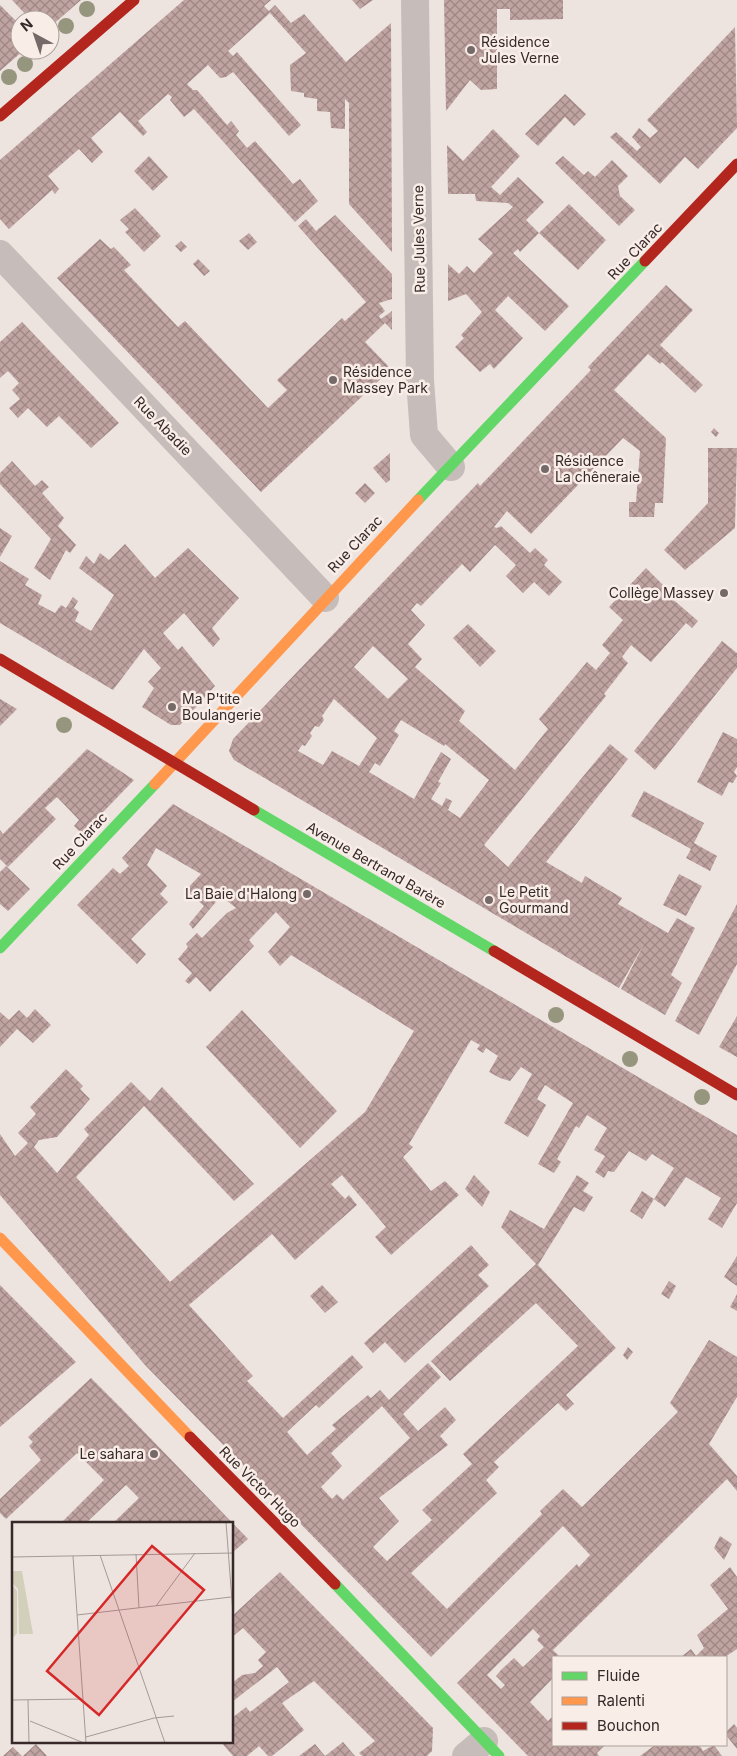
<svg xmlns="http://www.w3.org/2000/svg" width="737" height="1756" viewBox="0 0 737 1756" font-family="Inter,sans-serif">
	<defs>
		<pattern id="building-cross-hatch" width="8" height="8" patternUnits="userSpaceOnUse" patternTransform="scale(1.25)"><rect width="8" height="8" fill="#c0a4a2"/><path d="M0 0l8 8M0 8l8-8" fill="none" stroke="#9d8684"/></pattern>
	</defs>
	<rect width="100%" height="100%" fill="#ede4e0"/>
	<path fill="url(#building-cross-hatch)" fill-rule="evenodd" d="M12,0h69l-31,27v-7h-19z
		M184,0h87l-7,6 5,5 6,-6 16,18 13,-9 42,48 45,-39 1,229 -43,-48v-101l-4,-4v30l-14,-1 -1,-16 -13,-1v-12l-13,-2v-4l-13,-2 -1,-26 16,-12 -36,-40 -42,38 5,5 4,-4 64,73 -12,11 -56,-64 -7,5 -6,1 -12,-13 -21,19 6,6h4l30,35 4,-4 8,10 -3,4 11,13 8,-7 38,43 7,-5 18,22 -23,21 -101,-113 -10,8 -14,-17 2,-3 -4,-3 -30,27 9,11 -4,4 -23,-24 -29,26 12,14 -11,11 -13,-14 -31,27 11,13 -4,5 -3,-4 -43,39 -9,-10v-59z
		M352,0h21l-13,9z
		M444,0h119v19l-53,1v-11h-13v80l-16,1 -11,-10 -24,31z
		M0,5l20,20v25h4l-24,21z
		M735,27l2,101 -39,41 -13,-12 -25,27 -50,-47 6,-5 21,19 4,-4 -9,-10 7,-9 11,10 8,-7 -11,-11z
		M565,94l21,20 -12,12 -9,-9 -27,29 -13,-12z
		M493,129l27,27 -29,31 9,8 18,-18 26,25 -18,18 13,13 -19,19 -2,-3 -5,4 56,53 -24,25 -37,-35 -13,14 28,28 -29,31 -4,-5 -10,8 -25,-25 9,-9 -3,-3 21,-23 -16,-18 -18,7v-37l11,10 8,-8 7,7 19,-20 -15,-14 35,-32 -5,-4 -32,-2 -1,-7h-27l-1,-49 16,16z
		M149,156l19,21 -15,14 -19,-20z
		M563,156l21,19 4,-4 7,6 17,-17 16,16 -10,10 2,10 15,14 -16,16 -64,-63z
		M569,204l37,36 -28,30 -39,-37z
		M135,208l26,28 -17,16 -19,-20 4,-3 -9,-9z
		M335,215l57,59v25l-13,4 6,8 -6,5 2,3 11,-8v19l-7,-7 -20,19 26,27 -130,123 -204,-214 43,-39 11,10 3,-2 17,18 -7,5 54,57 7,-6 83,87 19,-18 -10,-10 65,-62 3,3 21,-19 -68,-76 8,-7 10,12z
		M249,233l8,9 -9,8 -9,-9z
		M181,241l6,6 -6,5 -6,-6z
		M198,259l12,12 -6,5 -11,-12z
		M666,285l27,25 -33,35 43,40 -8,8 -33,-31 -2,2 -12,-10 -34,36 52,48 -3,65h-8l-1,14h-25v-15h7l4,-51 -17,-13 -92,96 -24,-23 -13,16 3,1 4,-2 29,27 5,-5 13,12 -4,5 18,17 -13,14 -15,-14 -11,11 -17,-17 10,-11 -21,-20 -25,27 -8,-8 -41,42 -4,-3 -6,7 14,15 -17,19 14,15 -7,8 50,44 -6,10 56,49 33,-41 -9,-10 48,-57 9,8 14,-17 -8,-8 21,-25 -14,-13 37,-39 19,19 -3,3 36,31 -6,7 -6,-5 -35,39 -20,-17 -9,12 6,6 -24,31 2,2 -122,149 24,22 102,-123 18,15 -82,103 36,21 3,-7 37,22 -4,6 50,29 9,-15 18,10 -24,47 11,8 -17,32 -44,-26 24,-47 -26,46 -385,-228 -5,-9 4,-12 245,-256 2,3 111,-116 -3,-3zM373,646l35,33 -20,20 -34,-32zM334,699l43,39 -18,28 -27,-15 -9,14 -25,-14 4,-6 3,1 7,-10 -2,-3 5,-7 4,1 5,-7 -2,-4zM401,720l43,26 1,-2 44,36 -29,38 -12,-8 4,-9 -6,-3 -4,8 -11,-7 10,-16 -3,-1 13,-23 -10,-7 -27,47 -45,-27 6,-9 5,3 19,-31 -5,-4z
		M22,322l97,101 -28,25 -32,-32 -12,11 -19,-19 -10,10 -9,-10 11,-9 -8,-9 7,-7 -11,-12 -8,7v-36z
		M714,428l5,5 -3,4 -5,-5z
		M708,448h29l-2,80 -50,42 -21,-20 44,-47z
		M390,453v27l-4,3 -13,-15z
		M12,461l23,25 7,-6 7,7 -7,6 22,25 -6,8 18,19 -6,8 -4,-3 -16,30 -16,-12 17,-29 -51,-55v-11z
		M365,483l10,10 -10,10 -10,-10z
		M0,528l12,8 -12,21z
		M125,544l30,34 33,-30 51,50 -27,30 8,11 -7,8 -29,-34 -21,20 15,17 4,-4 33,40 -35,39h-9l-29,-18 12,-19 -6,-6 13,-14 -17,-19 -31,41 -113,-67v-62l29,18 -4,6 17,10 -4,9 17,9 6,-8 5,3 7,-11 5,4 -4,7 5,4 -4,9 16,10 23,-36 -35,-27 7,-12 8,8 6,-11 9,7z
		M468,624l28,27 -16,16 -27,-29z
		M722,641l15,12v15l-82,102 -21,-19z
		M0,699l17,10 -17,17z
		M723,732l14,7v28l-3,5 3,4 -4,7 -4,-1 -7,14 -25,-14z
		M87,749l47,31 -52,54 -8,-8 5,-6 -22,-23 -12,11 11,11 -48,48 -8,-8v-29l3,4z
		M644,791l60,32 -10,20 23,13 -7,15 -24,-13 5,-9 -60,-33z
		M173,804l564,331v68l-15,25 -14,-9 13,-21 -35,-21 -21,30 -11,-8 20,-31 -22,-14 -6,7 -17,-10 -15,21 -6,-1 -4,7 -9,-6 10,-16 -11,-6 13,-22 -20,-13 -8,13 -3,-2 -19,33 4,3 -7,11 -16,-9 35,-61 -28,-18 -8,14 9,6 -18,32 -24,-14 28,-49 -11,-7 -11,14 -10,-3 -11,-6 9,-16 -12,-8 -3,5 -6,-4 3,-4 -9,-5 -62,104 4,3 -10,10 28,34 14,-10 14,14 -68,60 -16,-18 11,-10 -44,-52 -11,9 14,15 4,-4 8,10 -62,55 -23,-26 -83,71 64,71 -6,5 36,37 69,-63 11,12 -44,41 -3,-3 -29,27 20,23 29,-26 -4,-4 36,-30 3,3 9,-8 9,10 39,-37 13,14 -38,37 15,17 27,-24 11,13 -16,16 8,9 -69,53 20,23 -26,26 14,14 45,-41 -10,-10 50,-46 -9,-10 115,-108 -42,-43 -86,78 -19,-20 105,-97 -35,-37 9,-17 34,19 33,-54 12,8 -6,8 10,6 -9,15 -10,-5 -36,58 78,83 -50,47 8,9 -8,7 -8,-8 -64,59 5,5 -13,13 11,13 -86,80 36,36 95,-95 -2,-3 23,-22 19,18 96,-95 -8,-9 39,-63 28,17v40l-28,47 28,32v15l-10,-12 -174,171 7,7h-7v21l-23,24 18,19 5,-5v29h52l-8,8 2,3h-71l-71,-73 120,-119 2,3 11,-12 -27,-29 -132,131 -286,-292 -145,-170v-61l15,22 13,-13 -10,-10 18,-19 -6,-7 36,-38 17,17 -3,3 10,10 -33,38 -18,3 -5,7 23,26 32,-38 -5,-6 47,-47 19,19 12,-14 92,97 -20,17 -90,-95 -68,71 94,105 195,-170 49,-81 -123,-76 -11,11 -12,-14 22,-25 -14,-15 -27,28 5,6 -44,46 -14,-15 -7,7 -4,-3 7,-8 -14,-14 10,-12 -2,-3 11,-11 5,5 25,-25 9,-5 -15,-12 -28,33 -4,-5 15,-18 -18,-16 15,-16 -45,-26 -9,17 20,21 -7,8 8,8 -37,37 15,15 -9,10 -60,-59 36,-37 7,6 9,-8 -7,-8zM382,1406l28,32 -67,62 -6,-6 -5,5 -11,-12 21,-21 -11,-13zM533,1629l7,7 -3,4 7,7 -21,20 -9,-9 -13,12 -5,6 9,9 -4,4 -14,-14z
		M6,866l24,23 -22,22 -8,-7v-32z
		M679,874l23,12 -16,30 -23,-11z
		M737,904v60l-38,71 -24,-14z
		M35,1009l16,16 -18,18 -16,-14 -17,18v-35l9,8 10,-10 8,8z
		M242,1010l95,101 -37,37 -94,-101z
		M737,1016v41l-18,-10z
		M474,1175l16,17 -8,15 -17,-18z
		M642,1191l12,8 -12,20 -12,-8z
		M471,1245l18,20 -11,10 11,11 -84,77 -20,-21 -12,11 -9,-10z
		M737,1256v30l-13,-9z
		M669,1281l7,5 -7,13 -8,-5z
		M0,1285l76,77 -76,65z
		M322,1285l16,17 -13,11 -15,-17z
		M737,1294v17l-7,-4z
		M628,1347l5,5 -6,8 -4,-5z
		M91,1378l31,31 126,130 -16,14v-29h-120l27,-26 -13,-13 -41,39h-25l44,-44 -27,-27 -71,66 -6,-6v-14l41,-39 -12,-14 4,-4 -5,-5z
		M720,1536l12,8 -8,16 -10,-12z
		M730,1567l7,10v72l-12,8h-44l10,-8 5,7 8,-8 -7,-13 31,-26 -18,-24z
		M280,1572l153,156 -1,23 -5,5h-65l-3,-3 16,-12 -61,-60 -32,22 22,27 -32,26h-4l-9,-10 -12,10h-14l-12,-14h11v-24l14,-11 4,5 39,-30 -12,-15 -45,35v-19l10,-8 13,-2 8,-7 -5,-6 8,-8 -23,-24 -11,9v-21z
		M734,1724l3,4v21l-11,-14v-3z
		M343,1742l12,14h-30z
		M36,1744l11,12h-24z
		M315,1744l10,12h-26z
		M655,1745h44l4,6 11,-6 8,11h-82z
		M13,1747l9,9h-19z"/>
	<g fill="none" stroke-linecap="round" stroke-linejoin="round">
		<path stroke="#c6bcb9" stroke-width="28" d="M415,0l5,380 4,55 27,32
			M0,254l325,344
			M466,1756l18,-15"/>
		<path stroke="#63d668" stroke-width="11" d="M418,500l227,-239
			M254,810l240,141
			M0,948l155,-164
			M335,1584l164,172"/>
		<path stroke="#ff974d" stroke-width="11" d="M155,784l263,-284
			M0,1238l190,199"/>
		<path stroke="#b3261e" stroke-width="11" d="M0,116l134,-116
			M645,261l92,-97
			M0,659l254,151
			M494,951l243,144
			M190,1437l145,147"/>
	</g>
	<g fill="#96957d">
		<circle cx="87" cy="9" r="8"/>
		<circle cx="66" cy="26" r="8"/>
		<circle cx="25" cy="64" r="8"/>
		<circle cx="9" cy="77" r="8"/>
		<circle cx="64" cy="725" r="8"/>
		<circle cx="556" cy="1015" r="8"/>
		<circle cx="630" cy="1059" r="8"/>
		<circle cx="702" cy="1097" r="8"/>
	</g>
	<g fill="#766a68" stroke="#f9ede8" stroke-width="2">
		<circle cx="471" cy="50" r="5"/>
		<circle cx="333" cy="380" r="5"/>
		<circle cx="545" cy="469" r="5"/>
		<circle cx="724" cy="593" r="5"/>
		<circle cx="172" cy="707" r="5"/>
		<circle cx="307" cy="894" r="5"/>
		<circle cx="489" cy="900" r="5"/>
		<circle cx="154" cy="1454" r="5"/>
	</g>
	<g text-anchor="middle" stroke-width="5" stroke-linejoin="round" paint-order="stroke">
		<g font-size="14" fill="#362928" stroke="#f9ede8" text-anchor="start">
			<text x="481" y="47">Résidence<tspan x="481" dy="16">Jules Verne</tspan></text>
			<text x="343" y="377">Résidence<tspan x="343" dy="16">Massey Park</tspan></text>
			<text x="555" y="466">Résidence<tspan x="555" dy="16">La chêneraie</tspan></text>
			<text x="714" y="598" text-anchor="end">Collège Massey</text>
			<text x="182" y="704">Ma P'tite<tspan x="182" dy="16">Boulangerie</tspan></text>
			<text x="499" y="897">Le Petit<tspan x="499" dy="16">Gourmand</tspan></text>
			<text x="297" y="899" text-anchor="end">La Baie d'Halong</text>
			<text x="144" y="1459" text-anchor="end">Le sahara</text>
		</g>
		<g font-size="14" fill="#362928" stroke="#f9ede8">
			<text transform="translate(419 239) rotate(-91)" y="5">Rue Jules Verne</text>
			<text transform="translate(635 251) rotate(-47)" y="5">Rue Clarac</text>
			<text transform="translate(163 426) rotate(46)" y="5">Rue Abadie</text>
			<text transform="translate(355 544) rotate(-47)" y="5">Rue Clarac</text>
			<text transform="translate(80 841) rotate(-47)" y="5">Rue Clarac</text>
			<text transform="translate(376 865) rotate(30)" y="5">Avenue Bertrand Barère</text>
			<text transform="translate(260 1487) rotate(45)" y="5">Rue Victor Hugo</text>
		</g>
	</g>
	<g transform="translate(12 1522)">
		<rect width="221" height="221" fill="#ede4e0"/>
		<path d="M0,49h10l11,63h-14l-1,-45 -6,-6zM0,63l5,6v42l-5,6z" fill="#d2d0bb"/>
		<path fill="none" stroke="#a49996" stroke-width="1" d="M214,0l8,105M124,32l3,54M88,33l65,188M61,34l13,187M0,35l222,-4M144,84l39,-53M65,93l154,-18M0,178l70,-1M16,178l1,43M18,199l54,22M74,215l68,-19 20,-2M153,221h69"/>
		<path fill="#d62828" fill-opacity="0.15" stroke="#d62828" stroke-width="2.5" d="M140,24l52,44 -105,125 -52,-44z"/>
		<rect width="221" height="221" fill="none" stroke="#362928" stroke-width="2.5"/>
	</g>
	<rect x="552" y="1656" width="175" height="90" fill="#f9ede8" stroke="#ab9f9b"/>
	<rect x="562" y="1672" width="25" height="8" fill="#63d668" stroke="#ab9f9b"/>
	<text x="597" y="1681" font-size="15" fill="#362928">Fluide</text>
	<rect x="562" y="1697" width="25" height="8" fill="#ff974d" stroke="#ab9f9b"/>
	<text x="597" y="1706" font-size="15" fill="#362928">Ralenti</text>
	<rect x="562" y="1722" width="25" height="8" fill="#b3261e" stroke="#ab9f9b"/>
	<text x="597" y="1731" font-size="15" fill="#362928">Bouchon</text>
	<g transform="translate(35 35) rotate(320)"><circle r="24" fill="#f9ede8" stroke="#ab9f9b"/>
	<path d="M0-4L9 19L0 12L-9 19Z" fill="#766a68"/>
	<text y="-8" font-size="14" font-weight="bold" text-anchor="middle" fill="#362928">N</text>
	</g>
</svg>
